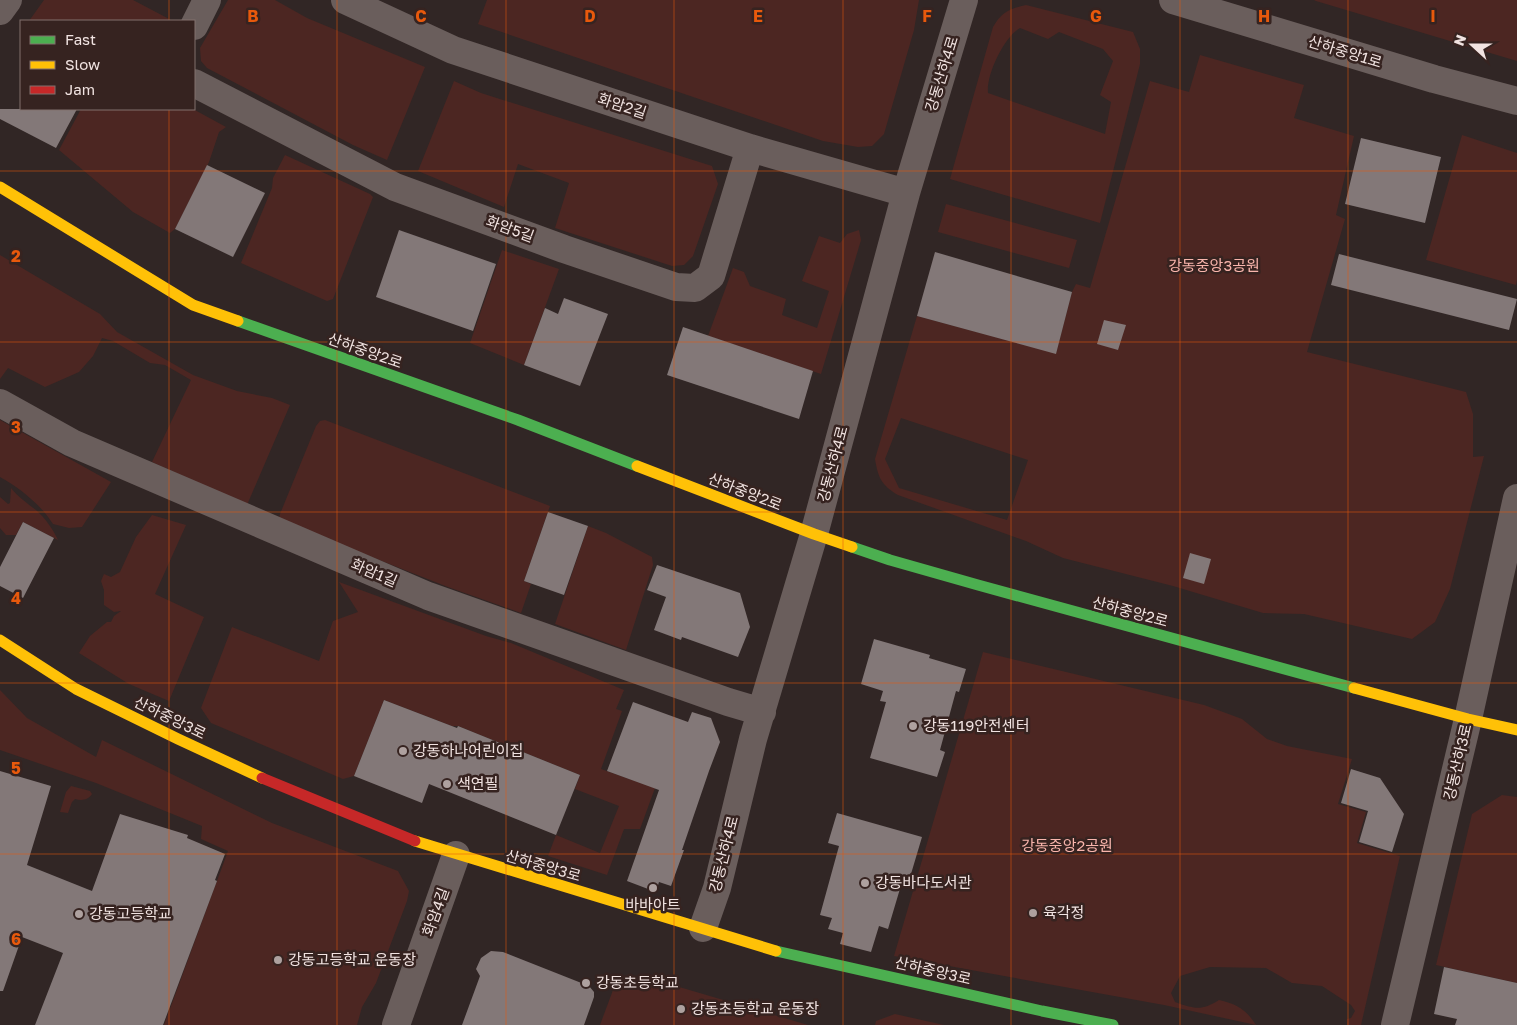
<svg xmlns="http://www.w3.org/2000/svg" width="1517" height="1025" viewBox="0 0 1517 1025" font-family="'Golos Text','Noto Sans KR',sans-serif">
	<rect width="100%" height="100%" fill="#312625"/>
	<path fill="#4c2622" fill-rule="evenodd" d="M44,0h89l38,20 -142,1z
		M228,0h47l32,18 118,49 -38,93 -34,-15 -146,-77 -6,-7 -1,-13z
		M487,0h432l-5,30 -30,104 -12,12 -14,1 -35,-6 -345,-117z
		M1314,0h203v61l-201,-60z
		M1026,5l107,27 7,17v15l-40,159 -150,-44 43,-152c9,-15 16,-18 33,-22zM1020,28l28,11 11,-7 44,17 10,12 -13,34 11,7 -6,32 -117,-41c-2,-18 16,-56 32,-65z
		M1200,55l104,30 -10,33 60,18 -18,79 9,4 -38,133 159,40 7,22v43l11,-1 -34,133 -15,33 -23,17 -108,-25 -41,-1 -90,-27 -110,-28 -37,-17 -128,-46c-17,-10 -20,-18 -23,-36l42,-143 139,37 16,-61 4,-8 14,4 60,-207 39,11zM901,418l127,42 -21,60 -108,-32 -14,-29z
		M454,81l27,12 231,73 6,18 -25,72 -9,9 -12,1 -117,-38 14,-45 -51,-19 -14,43 -86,-36z
		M81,109h112l33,18 -7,5 -10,30 -34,67 -5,4 -37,-21 -74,-62z
		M1462,135l55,18v127l-1,5 -90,-25z
		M285,155l85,39 3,3 -40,102 -6,2 -86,-38 31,-75 1,-10z
		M946,204l131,36 -8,28 -131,-36z
		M859,230l2,10 -40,134 -113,-38 25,-68 11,4 6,14 36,13 -4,16 35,13 12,-37 -27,-10 17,-45 21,7 7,-9z
		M502,250l57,19 -35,96 -54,-22z
		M0,255l100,59 17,18 76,43 44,16 35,7 18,7 -43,100 -95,-43 39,-82 -26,-15 -15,-2 -37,-22 -11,-3 -9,18 -14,16 -34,15 -37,-19 -8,11z
		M0,420l111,62 -29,45 -13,1 -16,-4c-12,-19 -33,-36 -53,-47z
		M325,420l225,86 -26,75 7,3 -10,29 -73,-26 -168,-66 -1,-3 1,-4 36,-88 4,-5z
		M11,488c7,9 16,15 25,22 9,8 17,19 22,30l-35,-18 -7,13h-10l-6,-7v-31l8,7 2,-1z
		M152,515l34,10 -31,69 49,23 -35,84 -40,-17 -50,-31 11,-17 17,-14h4l3,-6 7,-5 -7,1 -10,-7v-15l-3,-9 3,-7 7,3 9,-5 16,-35z
		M588,526l18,7 46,24 1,8 -27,85 -71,-26z
		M339,582l147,54 25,7 113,47 -8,19 6,2 -21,58 54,19 -15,41h-16l-17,46 -59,-19 8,-21 44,18 19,-47 -44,-17 5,-14 -122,-49h-6l-68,-26 -30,76 -11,3 -132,-56 -10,-15 31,-81 87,34 14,-40 25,-9z
		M983,652l221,53 38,14 25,20 20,7 65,13 -14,45 28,8 -9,31 43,13 -39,169h-14v-6l4,-1 4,-7 -4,-6 -29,-19 -30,-3 -26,-15 -56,-1 -30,9 -9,17 4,9c19,7 27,9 44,-2 17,4 27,9 37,25l-92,-20 -270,-49z
		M0,690l27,28 69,39 6,-17 170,83 126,48 11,20 -2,10 -31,82 -14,24 -5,18h-193l64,-174 -27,-12 1,-13 -106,-43 -96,-33z
		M71,786l19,5 2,3c-4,6 -10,7 -17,5l-3,3 -4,11 -8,-1 6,-20z
		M1502,795l15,2v186l-81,-18 36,-151z
		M619,974l20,8 3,-6 166,49h-208z
		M895,1014l49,11h-69l1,-4z"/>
	<path fill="#837878" d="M0,109h77l-21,39 -56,-29z
		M1361,138l80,19 -16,66 -80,-19z
		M207,165l58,28 -32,64 -58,-28z
		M399,230l97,34 -23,67 -97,-34z
		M935,252l137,40 -16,62 -139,-38z
		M1339,254l178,45 -8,31 -178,-45z
		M564,298l44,16 -28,72 -56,-21 21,-57 13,6z
		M1104,320l22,5 -8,25 -21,-6z
		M683,327l130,44 -14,48 -132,-44z
		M548,512l40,14 -24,69 -40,-14z
		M23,522l31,16 -31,60 -23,-12v-19z
		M1190,553l21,6 -7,25 -21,-6z
		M657,565l83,28 10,34 -12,30 -56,-20 -1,3 -27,-10 12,-33 -19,-7z
		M874,639l56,16 -1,3 37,11 -7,23 -3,-1 -16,59 5,2 -8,25 -67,-19 16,-56 -6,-1 3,-10 -22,-7z
		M384,700l73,28 1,-2 122,49 -24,60 -127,-51 -7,19 -68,-27z
		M633,702l55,20 4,-10 19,6 9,24 -11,29 -27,79h2l-13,36 -12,-4 -3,10 -29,-11 32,-91 -52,-19z
		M1351,769l29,9 24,36 -12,38 -33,-10 9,-31 -27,-8z
		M0,771l51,15 -24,79 65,26 28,-77 68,21 -1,3 38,16 -10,26 2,1 -54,144h-128l28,-72 -41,-16 -19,54h-3z
		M837,813l85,24 -14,47 -6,-2 -14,47 -9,-3 -8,26 -31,-8 3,-11 -15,-4 4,-11 -12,-3 19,-69 -11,-3z
		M491,951l12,1 86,34 5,6v5l-10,28h-122l18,-49 -4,-7 5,-11z
		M1444,967l73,16v42h-62l2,-6 -23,-5z"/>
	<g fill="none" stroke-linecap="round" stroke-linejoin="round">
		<path stroke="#6a5e5c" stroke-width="28" d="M345,0l108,50 297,98 156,45
			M1173,0l261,79 83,22
			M0,11l8,-11
			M194,26l13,-26
			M194,83l201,104 169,62 112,38 19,1 16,-12 39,-128
			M0,403l72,40 356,153 300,106 34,10
			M703,928l14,-40 36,-149 61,-205 92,-341 58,-193
			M396,1025l60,-170
			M1395,1025l73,-306 49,-221"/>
		<path stroke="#4caf50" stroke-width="11" d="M238,321l280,99 119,46
			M852,547l38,13 88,25 376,103
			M776,951l266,60 71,14"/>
		<path stroke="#ffc107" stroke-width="11" d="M0,187l193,118 45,16
			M637,466l177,68 38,13
			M0,640l76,49 102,50 84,39
			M1354,688l114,31 49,11
			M415,841l361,110"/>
		<path stroke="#c62828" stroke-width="11" d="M262,778l153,63"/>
	</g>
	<path fill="none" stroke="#e8590c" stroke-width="1" stroke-opacity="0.55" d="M169,0v21M337,0v1025M506,0v1025M674,0v1025M843,0v1025M1011,0v1025M1180,0v1025M1348,0v1025M169,109v916M0,171h1517M0,342h1517M0,512h1517M0,683h1517M0,854h1517"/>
	<g fill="#aea19f" stroke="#362320" stroke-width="2">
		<circle cx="913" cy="726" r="5"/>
		<circle cx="403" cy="751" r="5"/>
		<circle cx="447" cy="784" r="5"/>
		<circle cx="865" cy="883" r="5"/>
		<circle cx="653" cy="888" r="5"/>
		<circle cx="1033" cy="913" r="5"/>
		<circle cx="79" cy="914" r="5"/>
		<circle cx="278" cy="960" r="5"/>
		<circle cx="586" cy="983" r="5"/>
		<circle cx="681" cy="1009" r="5"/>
	</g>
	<g text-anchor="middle" stroke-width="5" stroke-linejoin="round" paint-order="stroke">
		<g font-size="15" fill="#f1e3e1" stroke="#362320">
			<text transform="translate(1345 52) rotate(17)" y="5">산하중앙1로</text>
			<text transform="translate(942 74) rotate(-73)" y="5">강동산하4로</text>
			<text transform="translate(622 106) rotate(18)" y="5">화암2길</text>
			<text transform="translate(510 229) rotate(20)" y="5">화암5길</text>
			<text transform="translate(365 351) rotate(19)" y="5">산하중앙2로</text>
			<text transform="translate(833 464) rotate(-75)" y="5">강동산하4로</text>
			<text transform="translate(745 492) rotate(21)" y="5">산하중앙2로</text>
			<text transform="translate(374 573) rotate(23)" y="5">화암1길</text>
			<text transform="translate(1130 612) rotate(15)" y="5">산하중앙2로</text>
			<text transform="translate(170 718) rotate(26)" y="5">산하중앙3로</text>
			<text transform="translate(1458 762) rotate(-77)" y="5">강동산하3로</text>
			<text transform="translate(724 854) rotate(-76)" y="5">강동산하4로</text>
			<text transform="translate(543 866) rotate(16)" y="5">산하중앙3로</text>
			<text transform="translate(436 912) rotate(-70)" y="5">화암4길</text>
			<text transform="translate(933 971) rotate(13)" y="5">산하중앙3로</text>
		</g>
		<g font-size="15" fill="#f9b5ac" stroke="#362320">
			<text x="1214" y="271">강동중앙3공원</text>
			<text x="1067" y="851">강동중앙2공원</text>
		</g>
		<g font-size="15" fill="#f1e3e1" stroke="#362320" text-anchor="start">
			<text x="923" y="731">강동119안전센터</text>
			<text x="413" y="756">강동하나어린이집</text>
			<text x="457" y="789">색연필</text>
			<text x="875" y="888">강동바다도서관</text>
			<text x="653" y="910" text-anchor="middle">바바아트</text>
			<text x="1043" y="918">육각정</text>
			<text x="89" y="919">강동고등학교</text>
			<text x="288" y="965">강동고등학교 운동장</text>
			<text x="596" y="988">강동초등학교</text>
			<text x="691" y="1014">강동초등학교 운동장</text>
		</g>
	</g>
	<g font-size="16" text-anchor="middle" font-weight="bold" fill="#e8590c" stroke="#362320" stroke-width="5" stroke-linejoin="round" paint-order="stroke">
		<text x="253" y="22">B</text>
		<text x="421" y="22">C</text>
		<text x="590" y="22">D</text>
		<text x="758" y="22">E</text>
		<text x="927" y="22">F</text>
		<text x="1096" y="22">G</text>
		<text x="1264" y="22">H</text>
		<text x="1433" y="22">I</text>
		<text x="16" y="262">2</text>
		<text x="16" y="433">3</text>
		<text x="16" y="604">4</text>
		<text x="16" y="774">5</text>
		<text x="16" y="945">6</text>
	</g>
	<rect x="20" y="20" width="175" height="90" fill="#362320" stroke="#81706d"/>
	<rect x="30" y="36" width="25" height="8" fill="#4caf50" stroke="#81706d"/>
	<text x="65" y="45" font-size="15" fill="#f1e3e1">Fast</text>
	<rect x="30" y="61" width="25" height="8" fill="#ffc107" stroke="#81706d"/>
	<text x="65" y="70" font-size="15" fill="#f1e3e1">Slow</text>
	<rect x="30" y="86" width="25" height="8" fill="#c62828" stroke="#81706d"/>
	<text x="65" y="95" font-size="15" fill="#f1e3e1">Jam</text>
	<g transform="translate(1472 45) rotate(291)" stroke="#362320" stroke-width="4" paint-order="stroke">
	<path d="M0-4L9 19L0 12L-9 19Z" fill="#f1e3e1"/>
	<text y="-8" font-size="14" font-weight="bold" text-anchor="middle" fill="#f1e3e1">N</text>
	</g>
</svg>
